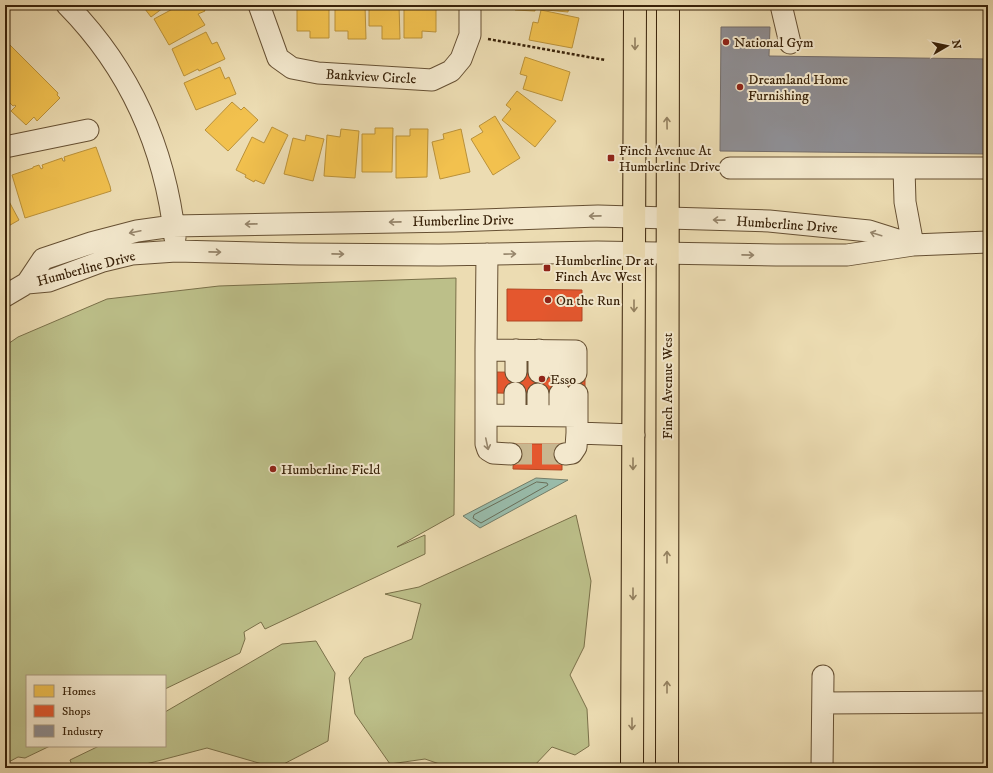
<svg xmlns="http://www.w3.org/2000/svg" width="993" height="773" viewBox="0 0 993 773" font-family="'IM FELL DW Pica',serif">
	<rect width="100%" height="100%" fill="#ecdcb2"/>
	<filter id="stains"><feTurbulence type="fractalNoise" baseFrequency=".005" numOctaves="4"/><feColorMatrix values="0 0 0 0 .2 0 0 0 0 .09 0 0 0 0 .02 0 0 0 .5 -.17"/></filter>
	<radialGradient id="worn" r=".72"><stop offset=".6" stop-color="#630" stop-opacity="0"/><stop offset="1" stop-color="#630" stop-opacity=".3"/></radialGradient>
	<path fill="#bcbf89" stroke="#7a7049" d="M456,278l-2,237 -57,32 28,-12v19l-160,75 -4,-7 -17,10 1,7 -5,14 -75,36v-13h-138v70h23l-25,12 -7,-1 -13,7v-418l13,-9 89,-38 112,-13z
		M576,515l15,66 -7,66 -14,28 17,34 2,37 -14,9 -23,-8 -20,21h-81l-26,-9 -35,5 -35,-50 -6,-36 15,-20 48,-19 9,-35 -36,-10 34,-7z
		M316,641l19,32 -7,68 -52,27 -69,-20 -76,20h-58l-3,-8 29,-14h66v-34l117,-68z"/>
	<path fill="#99bcab" stroke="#737e6a" d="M536,478l32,2 -88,48 -17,-12z"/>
	<path fill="#f2c14e" stroke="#ba9139" d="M142,5h25l-16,12z
		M180,5h22l3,6 -7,3 7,11 -36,20 -15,-26z
		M297,5h32v33h-19v-7h-13z
		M335,5h30l1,34h-18v-8h-13z
		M369,5h30l1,34h-18v-13h-13z
		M404,5h32v27l-14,-1v7h-18z
		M516,5h53l-1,7 -33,-3v2l-20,-1z
		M541,10l38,8 -7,30 -43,-8 4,-18 5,1z
		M206,32l6,12 5,-2 8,17 -26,12 -1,-2 -14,7 -12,-27z
		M5,40l53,53 -1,2 3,3 -23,23 -3,-4 -8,8 -15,-14 5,-5 -1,-1 -2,1 -6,-6 -2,2z
		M525,57l45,15 -8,29 -39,-12 4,-13 -7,-2z
		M220,67l5,12 4,-2 7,17 -40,16 -12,-27z
		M517,91l39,30 -21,26 -33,-27 9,-11 -5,-4z
		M232,102l9,8 3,-3 14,13 -30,31 -23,-21z
		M495,116l25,42 -27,17 -22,-36 12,-7 -4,-6z
		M272,127l16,8 -24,49 -9,-4 -1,2 -9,-5 1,-2 -10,-5 16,-33 12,6z
		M375,128h18l-1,44h-30v-38h13z
		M341,129l18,2 -4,47 -31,-2 3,-41 13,2z
		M410,129h18l-1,48 -31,1v-42h14z
		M461,129l9,43 -30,7 -8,-37 12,-3 -1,-5z
		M306,135l18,4 -11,42 -29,-7 9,-36 12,3z
		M96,147l14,39 1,5 -86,27 -13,-43 21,-7v-1l6,-2 2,4 2,-1 -1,-3 20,-7 1,3h2l-1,-4z
		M5,194l14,26 -14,8z"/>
	<path fill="#e4572e" stroke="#b14723" d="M507,289l75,1v31h-75z
		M493,372l92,1v21l-92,-1z
		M514,444h48v26l-49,-1z"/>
	<path fill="#8d8d92" stroke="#746d69" d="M721,27h49l-1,29 219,3v95l-268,-3z"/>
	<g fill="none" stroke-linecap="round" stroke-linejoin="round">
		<path stroke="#696f5a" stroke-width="1" d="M537,482l10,1 1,2 -67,38 -8,-5 1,-3z"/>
		<path stroke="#c8b790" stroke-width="21" stroke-dasharray="21 10" stroke-linecap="butt" d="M511,454h54"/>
		<defs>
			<path id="minor" d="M67,5c64,65 98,143 108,233
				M259,5l19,53 14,10 26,5 114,7 19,-9 10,-12 9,-24v-30
				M781,5l9,38
				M5,147l83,-17
				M730,168h258
				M904,168l1,34 8,43
				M487,254l-1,96 90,1v22
				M27,283l22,-2 54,-20 29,-7 44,-3 123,3 140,1 158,-3 179,3h71l66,-10 75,-3
				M5,296l22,-13 16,-24 48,-16 46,-12 36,-5 281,-5 144,-5 171,5 100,10 38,12
				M486,350v65l91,1
				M516,350v22
				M560,351v22
				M539,372v-22
				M515,393v22
				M577,394v39l57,2
				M486,415v29l2,6 5,3 18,1
				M538,415v-21
				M560,416v-22
				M565,454l7,-1 4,-6 1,-14
				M823,703l165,-1
				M822,768l1,-92"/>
			<path id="major" d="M632,768l3,-763
				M667,768l1,-763"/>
		</defs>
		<use href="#minor" stroke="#665033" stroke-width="23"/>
		<use href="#major" stroke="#392209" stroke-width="24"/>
		<path stroke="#392209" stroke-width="2.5" stroke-dasharray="3 2" stroke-linecap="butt" d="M488,39l117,21"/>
		<use href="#minor" stroke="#f3e8cd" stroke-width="21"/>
		<use href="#major" stroke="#ecdcb2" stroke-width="22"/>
	</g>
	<defs><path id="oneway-shaft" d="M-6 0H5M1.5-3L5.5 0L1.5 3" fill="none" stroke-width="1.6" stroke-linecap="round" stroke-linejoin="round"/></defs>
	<g stroke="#927f5e">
		<use href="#oneway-shaft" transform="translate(635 44) rotate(90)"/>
		<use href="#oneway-shaft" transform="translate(667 123) rotate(-91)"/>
		<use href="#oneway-shaft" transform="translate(634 306) rotate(90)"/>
		<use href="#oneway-shaft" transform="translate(633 464) rotate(90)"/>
		<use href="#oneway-shaft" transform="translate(667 557) rotate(-90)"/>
		<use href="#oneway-shaft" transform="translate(633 594) rotate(90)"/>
		<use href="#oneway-shaft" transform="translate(667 687) rotate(-90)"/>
		<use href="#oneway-shaft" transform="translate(632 724) rotate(90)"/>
	</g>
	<g stroke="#96856b">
		<use href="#oneway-shaft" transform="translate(595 216) rotate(179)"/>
		<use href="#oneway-shaft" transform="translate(719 220) rotate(-179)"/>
		<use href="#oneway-shaft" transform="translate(395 222) rotate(179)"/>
		<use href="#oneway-shaft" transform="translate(251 224) rotate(179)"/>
		<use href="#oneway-shaft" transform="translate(135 232) rotate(168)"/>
		<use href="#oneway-shaft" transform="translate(876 234) rotate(-163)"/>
		<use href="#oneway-shaft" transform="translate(215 252) rotate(1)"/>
		<use href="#oneway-shaft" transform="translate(338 254) rotate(1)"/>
		<use href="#oneway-shaft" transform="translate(510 254) rotate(-1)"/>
		<use href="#oneway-shaft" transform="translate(748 255) rotate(1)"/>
		<use href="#oneway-shaft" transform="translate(487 444) rotate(78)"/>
	</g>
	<g fill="#8f2418" stroke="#f3e8cd" stroke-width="1.5">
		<circle cx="726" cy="42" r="4"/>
		<circle cx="740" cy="87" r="4"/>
		<rect x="607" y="154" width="8" height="8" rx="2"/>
		<rect x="543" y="264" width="8" height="8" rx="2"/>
		<circle cx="548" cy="300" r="4"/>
		<circle cx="542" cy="379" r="4"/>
		<circle cx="273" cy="469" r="4"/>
	</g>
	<g text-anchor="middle" stroke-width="4" stroke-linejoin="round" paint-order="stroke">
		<g font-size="14" fill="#392209" stroke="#f3e8cd" text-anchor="start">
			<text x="734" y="47">National Gym</text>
			<text x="748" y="84">Dreamland Home<tspan x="748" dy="16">Furnishing</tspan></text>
			<text x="619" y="155">Finch Avenue At<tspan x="619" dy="16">Humberline Drive</tspan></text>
			<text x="555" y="265">Humberline Dr at<tspan x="555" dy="16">Finch Ave West</tspan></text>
			<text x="556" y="305">On the Run</text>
			<text x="550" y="384">Esso</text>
			<text x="281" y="474">Humberline Field</text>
		</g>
		<g font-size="14" fill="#392209" stroke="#f3e8cd">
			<text transform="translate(371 76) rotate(3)" y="5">Bankview Circle</text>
			<text transform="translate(463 220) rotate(-1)" y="5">Humberline Drive</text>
			<text transform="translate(787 224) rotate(4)" y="5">Humberline Drive</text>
			<text transform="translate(86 268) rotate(-15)" y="5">Humberline Drive</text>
			<text transform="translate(667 386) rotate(-90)" y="5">Finch Avenue West</text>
		</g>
	</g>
	<rect width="993" height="773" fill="none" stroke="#ecdcb2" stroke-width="20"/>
	<rect x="6" y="6" width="981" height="761" fill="none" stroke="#392209" stroke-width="2"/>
	<rect x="10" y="10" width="973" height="753" fill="none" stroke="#392209"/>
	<rect x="26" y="675" width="140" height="72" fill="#f3e8cd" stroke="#a9997f"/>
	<rect x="34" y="685" width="20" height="12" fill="#f2c14e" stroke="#a9997f"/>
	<text x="62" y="695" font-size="12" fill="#392209">Homes</text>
	<rect x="34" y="705" width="20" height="12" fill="#e4572e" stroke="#a9997f"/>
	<text x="62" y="715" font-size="12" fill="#392209">Shops</text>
	<rect x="34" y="725" width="20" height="12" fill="#8d8d92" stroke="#a9997f"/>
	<text x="62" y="735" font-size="12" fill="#392209">Industry</text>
	<g transform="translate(947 46) rotate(81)" stroke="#f3e8cd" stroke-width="3" paint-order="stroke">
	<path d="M0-3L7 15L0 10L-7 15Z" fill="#392209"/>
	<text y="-6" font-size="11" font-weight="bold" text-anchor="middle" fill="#392209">N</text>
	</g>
	<rect width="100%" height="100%" filter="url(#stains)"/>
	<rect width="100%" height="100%" fill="url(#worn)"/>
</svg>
